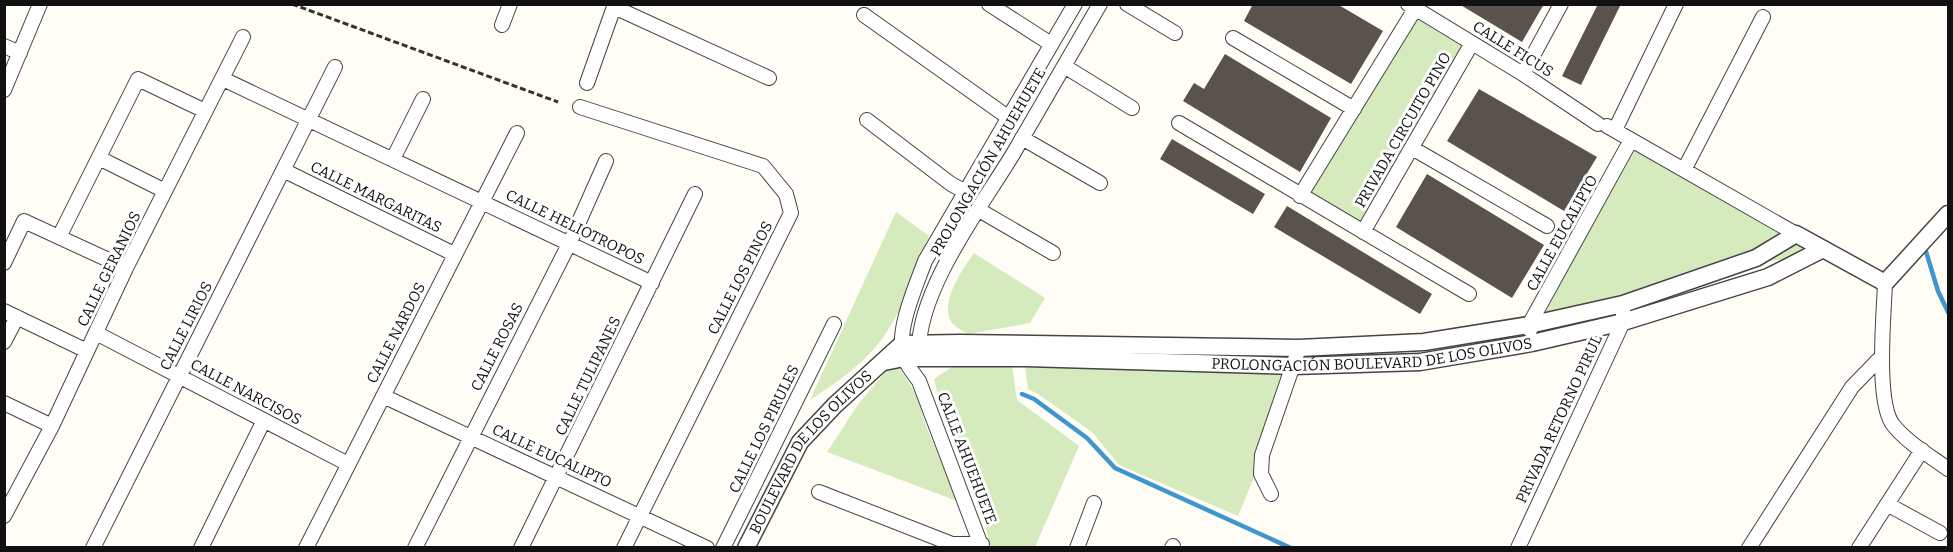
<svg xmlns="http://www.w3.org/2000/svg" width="1953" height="552" viewBox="0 0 1953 552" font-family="Bitter,serif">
	<rect width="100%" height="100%" fill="#fffdf5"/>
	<path fill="#d5ebbd" d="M1412,14l56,35 -104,182 -63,-36z
		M1629,147l203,108 -64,6 -145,43 -93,21z
		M896,212l33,24c-13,29 -21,62 -38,89 -19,33 -49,54 -81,75z
		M974,253l71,45 -15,25 -62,11c-5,-3 -12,-7 -16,-11 -14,-18 11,-55 22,-70z
		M895,361l22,35 9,30 31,75 -130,-49 32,-49z
		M958,363l54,3 5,34 62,46 -44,101h-44l-13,-48 -33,-76 -11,-44z
		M1300,366l-62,150 -119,-51 -27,-33 -54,-38 -10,-5 -3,-22z"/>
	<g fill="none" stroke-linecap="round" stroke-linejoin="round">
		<path stroke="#3f96cf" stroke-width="4.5" d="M1924,245l14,46 10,21
			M1022,394l12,5 53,39 28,30 176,80"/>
	</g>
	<path fill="#5a524d" d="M1253,4h84l46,27 -32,53 -107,-63z
		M1459,4h85l-22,38z
		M1598,4h23l-40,81 -19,-9z
		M1225,54l106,64 -31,54 -117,-71 11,-18 10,6z
		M1479,89l118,68 -33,54 -117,-70z
		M1172,139l93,55 -12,20 -93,-55z
		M1427,174l117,71 -32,53 -116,-71z
		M1287,206l145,88 -12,20 -146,-87z"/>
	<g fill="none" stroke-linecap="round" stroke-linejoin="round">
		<defs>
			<path id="minor" d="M989,4l62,40
				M1127,4l48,29
				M1408,4l115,70 75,50
				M614,7l155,71
				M864,15l145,103
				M502,25l8,-21
				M1233,38l121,71
				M4,46l16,7
				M1064,66l68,42
				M1523,74l38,-70
				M223,79l429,204
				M587,83l28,-79
				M4,90l36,-86
				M580,107l183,59 23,28 5,19 -167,335
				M867,120l84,64 13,7
				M1179,123l290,171
				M1607,126l189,108
				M1615,130l61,-126
				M1022,138l78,45
				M1412,148l135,78
				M99,158l66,33
				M393,159l30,-60
				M283,170l171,84
				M1684,170l79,-153
				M1300,196l115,-187
				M979,210l74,43
				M1363,232l109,-189
				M59,237l79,-158 67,32
				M4,263l20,-42 102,47
				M1885,283c-1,30 -10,122 9,143 14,17 36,30 54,43
				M4,311l83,40
				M1530,330l-1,-5 102,-185
				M96,333l252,131
				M4,342l13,-25
				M919,354c-3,-62 62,-147 94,-200 29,-50 58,-100 87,-150
				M383,396l324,152
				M4,403l48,23
				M819,492l133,52h30
				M1271,494l-10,-20 1,-19 37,-107
				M1887,504l53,29
				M4,516l48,-90 74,-158 117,-231
				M93,548l242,-481
				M201,548l63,-128
				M306,548l211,-415
				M415,548l155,-306 36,-81
				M521,548l174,-354
				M723,548l111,-224
				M982,548l-63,-167c-5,-7 -12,-15 -15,-24 -9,-25 12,-71 21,-96l150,-257
				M1077,548l17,-45
				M1172,548l1,-2
				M1518,548l105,-226v-18
				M1749,548l103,-161 30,-31
				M1859,548l63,-98"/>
			<g id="tertiary">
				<path id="s1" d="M884,362l20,-4h122l268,8 126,-4 112,-19 91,-21 145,-45 55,-28"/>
				<path id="s2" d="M746,548l54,-106 35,-37 67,-61 58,-1 339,5 125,-6 105,-17 94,-21 133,-46 40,-24 89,49 63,-69"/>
			</g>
		</defs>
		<use href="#minor" stroke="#444" stroke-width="16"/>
		<use href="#tertiary" stroke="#444" stroke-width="19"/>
		<path stroke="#333" stroke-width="3" stroke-dasharray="6 3" stroke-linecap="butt" d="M292,4l266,98"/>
		<use href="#minor" stroke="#fff" stroke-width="14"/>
		<use href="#tertiary" stroke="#fff" stroke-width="16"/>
	</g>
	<g text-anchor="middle" stroke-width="6" stroke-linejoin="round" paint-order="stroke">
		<g font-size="15" fill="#111" stroke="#fff">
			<text transform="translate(1513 49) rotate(32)" y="5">CALLE FICUS</text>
			<text transform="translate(1403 130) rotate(-60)" y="5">PRIVADA CIRCUITO PINO</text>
			<text transform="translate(988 162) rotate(-60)" y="5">PROLONGACIÓN AHUEHUETE</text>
			<text transform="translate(376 197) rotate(26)" y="5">CALLE MARGARITAS</text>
			<text transform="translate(575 227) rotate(26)" y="5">CALLE HELIOTROPOS</text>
			<text transform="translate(1562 233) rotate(-61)" y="5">CALLE EUCALIPTO</text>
			<text transform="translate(109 269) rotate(-64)" y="5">CALLE GERANIOS</text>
			<text transform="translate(740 278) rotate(-63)" y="5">CALLE LOS PINOS</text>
			<text transform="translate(186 326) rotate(-63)" y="5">CALLE LIRIOS</text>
			<text transform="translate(396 333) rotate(-63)" y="5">CALLE NARDOS</text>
			<text transform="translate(497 347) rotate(-63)" y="5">CALLE ROSAS</text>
			<text dy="5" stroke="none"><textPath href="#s1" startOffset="489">PROLONGACIÓN BOULEVARD DE LOS OLIVOS</textPath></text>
			<text transform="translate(588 376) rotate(-64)" y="5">CALLE TULIPANES</text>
			<text transform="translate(246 392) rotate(28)" y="5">CALLE NARCISOS</text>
			<text transform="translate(1559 419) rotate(-65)" y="5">PRIVADA RETORNO PIRUL</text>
			<text transform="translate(764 429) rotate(-64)" y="5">CALLE LOS PIRULES</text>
			<text dy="5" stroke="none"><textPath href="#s2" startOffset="117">BOULEVARD DE LOS OLIVOS</textPath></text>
			<text transform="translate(552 456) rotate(25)" y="5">CALLE EUCALIPTO</text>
			<text transform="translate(967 458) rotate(69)" y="5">CALLE AHUEHUETE</text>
		</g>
	</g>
	<rect width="1953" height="552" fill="none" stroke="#111111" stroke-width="12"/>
</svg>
